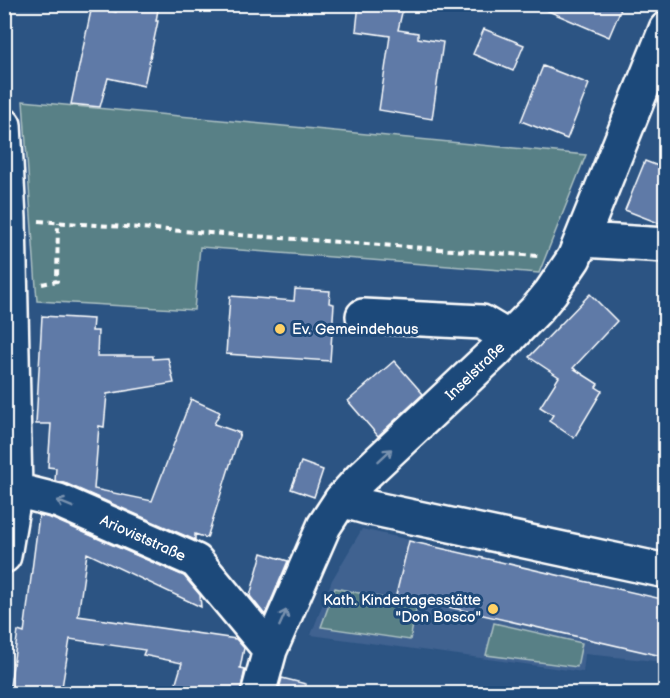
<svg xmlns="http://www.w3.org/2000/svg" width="670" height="698" viewBox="0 0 670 698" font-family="'Balsamiq Sans',sans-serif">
	<rect width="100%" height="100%" fill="#2c5483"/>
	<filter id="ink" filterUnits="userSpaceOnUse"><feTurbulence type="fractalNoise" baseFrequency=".0167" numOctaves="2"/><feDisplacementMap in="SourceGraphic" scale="12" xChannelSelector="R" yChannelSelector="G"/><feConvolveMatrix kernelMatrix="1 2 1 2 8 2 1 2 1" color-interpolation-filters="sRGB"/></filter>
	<g filter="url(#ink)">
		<path fill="#3f6290" d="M362,529l303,70v63l-80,-8 -2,18 -272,-37 21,-55z"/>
		<path fill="#598086" stroke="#acc0c2" stroke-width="1.5" d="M23,101l563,54 -47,118 -339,-26 -6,63 -157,-9z
			M335,588l82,17 -7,35 -89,-13z
			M494,623l88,20 -5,24 -91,-12z"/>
		<path fill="#5f7aa7" stroke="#fff" stroke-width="1.5" d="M118,4h41l-3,17h2l-14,65 -36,-8 -8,29 -29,-3 21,-98 24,6z
			M359,4h45l-6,26 20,3v5l25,4 -11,77 -53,-9 11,-74 -34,-5z
			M532,4h91l-14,33z
			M484,29l40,16 -11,26 -40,-17z
			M543,66l46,18 -22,55 -46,-18z
			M645,161l21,8v57l-41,-16z
			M295,289l35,2 -1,12 5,1 -4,57 -104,-7 4,-58 64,5z
			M590,294l27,27 -44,47 25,16 -2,3 6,4 -28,47 -25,-17 4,-6 -13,-8 19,-30 -30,-20z
			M42,316l51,3 -1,12h6l-1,25h56v3l15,-1 6,25 -67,11 -3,33 -5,-1 -5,63 58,12 39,-102 29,13 -6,12 26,9 -33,105 -12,-4v6l-128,-56 -12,-3 1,-13 -8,-1 3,-43h-15z
			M394,361l29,33 -45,42 -30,-35z
			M301,462l22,8 -9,27 -23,-8z
			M39,515l14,4 131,57 16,19 1,12 -114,-54 -9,63 158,23 8,9 -4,20 5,1 -5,24h-67l9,-30 -39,-8 2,-5 -75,-11 -9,54h-52l9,-62 6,2z
			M409,541l257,59v57l-270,-62z
			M262,553l26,8 -23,54 -15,-19z
			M282,678l24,6 -1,9h-27z"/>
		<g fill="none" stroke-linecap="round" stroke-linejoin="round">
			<defs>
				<path id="minor" d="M4,125l5,94 6,271 -11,66
					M583,240l83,5
					M363,316l119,6 27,16
					M15,490l44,11 137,60 74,89
					M341,500l25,7 300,64
					M258,694l12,-44 54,-124 17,-26 20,-22 135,-127 41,-42 14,-17 23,-34 92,-229"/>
			</defs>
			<use href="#minor" stroke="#fff" stroke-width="38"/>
			<path stroke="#fff" stroke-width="4" stroke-dasharray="6 4.5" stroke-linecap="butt" d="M39,221l499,35
				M42,284l15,-3 1,-59"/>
			<use href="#minor" stroke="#1f4a7a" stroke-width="33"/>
		</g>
		<defs><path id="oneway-shaft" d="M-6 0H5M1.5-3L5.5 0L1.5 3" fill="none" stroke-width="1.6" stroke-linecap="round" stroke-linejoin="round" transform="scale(1.5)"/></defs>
		<g stroke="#7992af">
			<use href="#oneway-shaft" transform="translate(385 455) rotate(-43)"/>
			<use href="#oneway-shaft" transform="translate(65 504) rotate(-158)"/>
			<use href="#oneway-shaft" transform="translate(283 618) rotate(-66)"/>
		</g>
	</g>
	<g fill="#ffd166" stroke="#1f4a7a" stroke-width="2">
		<circle cx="280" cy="329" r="6"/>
		<circle cx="493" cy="609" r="6"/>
	</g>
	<g text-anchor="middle" stroke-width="6" stroke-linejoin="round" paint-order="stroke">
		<g font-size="15" fill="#fff" stroke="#1f4a7a" text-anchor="start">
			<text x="292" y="334">Ev. Gemeindehaus</text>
			<text x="481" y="605" text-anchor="end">Kath. Kindertagesstätte<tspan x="481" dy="17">"Don Bosco"</tspan></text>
		</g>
		<g font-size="15" fill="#fff" stroke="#1f4a7a">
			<text transform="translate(475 371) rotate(-44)" y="5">Inselstraße</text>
			<text transform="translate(143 538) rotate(24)" y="5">Arioviststraße</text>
		</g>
	</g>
	<rect width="670" height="698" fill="none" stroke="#1f4a7a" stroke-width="24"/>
	<rect x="12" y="12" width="646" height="674" fill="none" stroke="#fff" stroke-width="2" filter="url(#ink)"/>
</svg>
